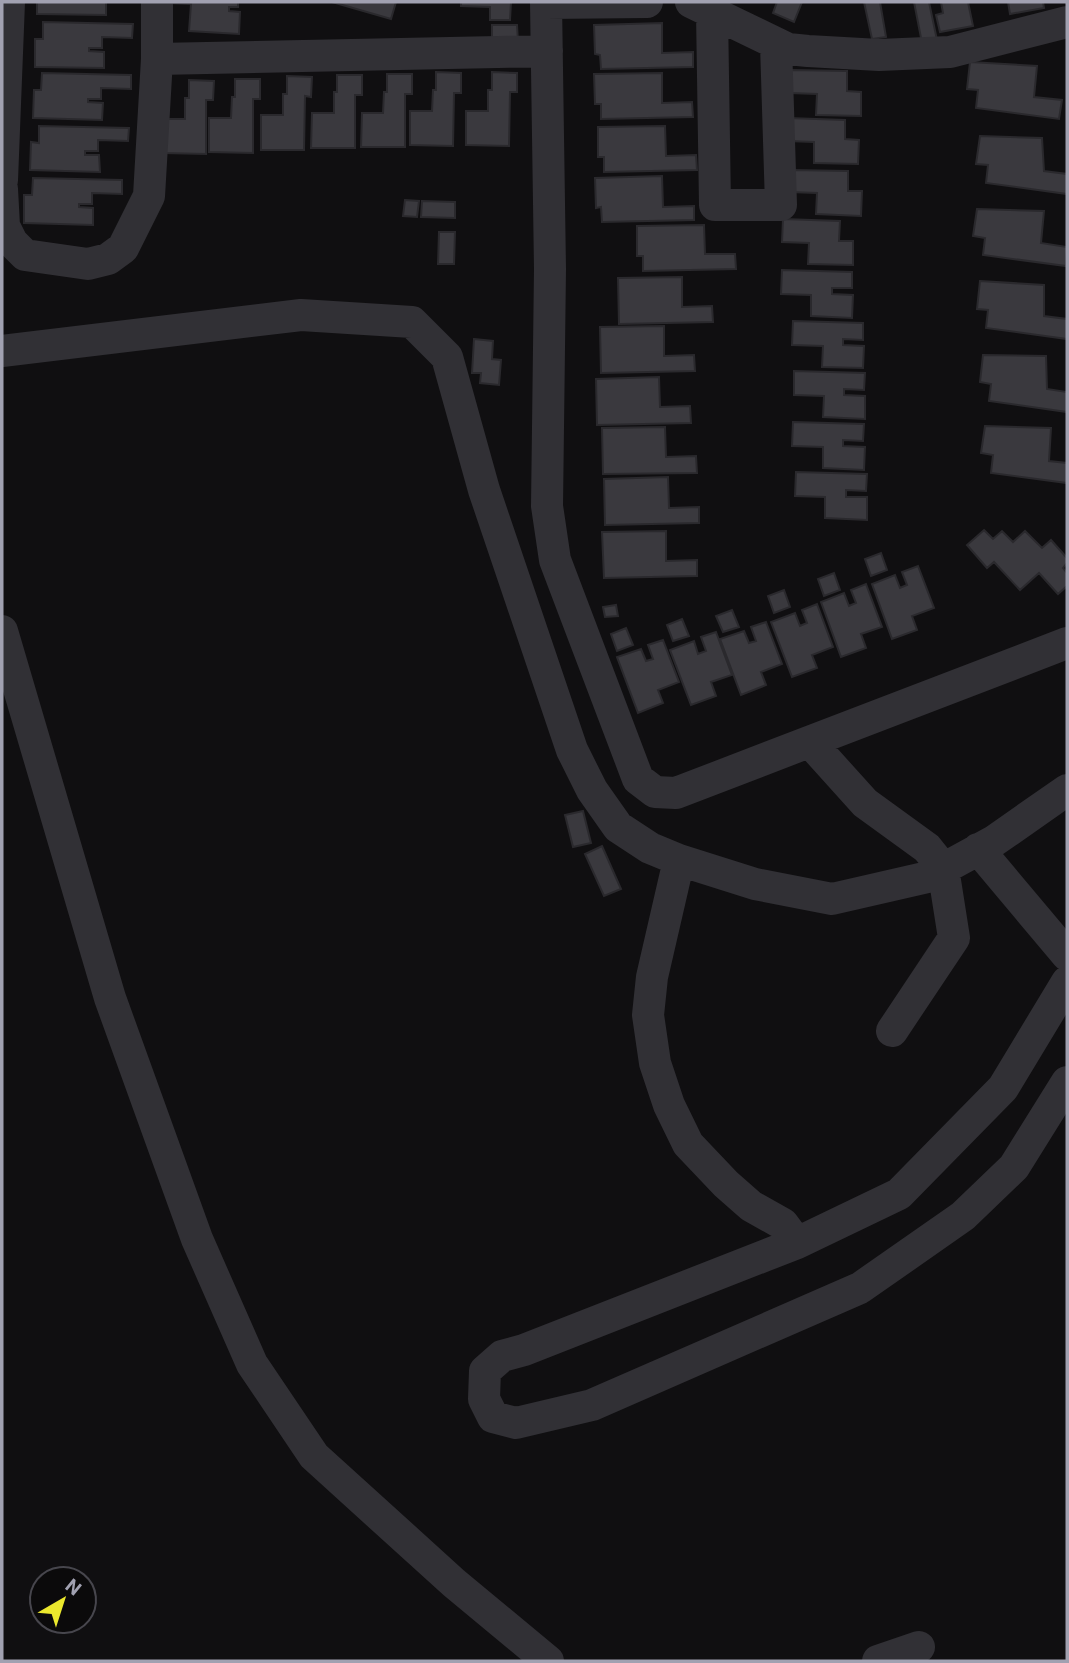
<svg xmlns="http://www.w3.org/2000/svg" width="1069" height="1663" viewBox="0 0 1069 1663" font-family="Roboto,sans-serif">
	<rect width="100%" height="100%" fill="#100f11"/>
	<path fill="#3a393e" stroke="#2a292d" stroke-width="2" d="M37,2h69v13l-69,-1z
		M168,2h70v5h-9v4l11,1 -1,22 -50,-3 2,-27 -23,-1z
		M332,2h64l-5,17z
		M461,2h50l-1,18h-20v-13l-29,-1z
		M777,2h25l-8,20 -21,-9z
		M864,2h16l6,35 -14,2z
		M914,2h15l8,38 -15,3z
		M941,2h27l5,24 -33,6 -4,-17 7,-2z
		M1008,2h35l1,6 -34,6z
		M43,22l90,2 -1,14 -30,-1v11h-13v3l15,1v16l-69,-1v-28h8z
		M662,23v30l31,-1v15l-92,2 -1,-14 -5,-1 -1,-29z
		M492,25h25l1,17h-26z
		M970,62l67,4 -3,31 28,3 -3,19 -83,-11 2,-18 -11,-1z
		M791,70l56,1v20l14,1v24l-45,-1 1,-21 -27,-1z
		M436,72l25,1v20h-7l-1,53 -43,-1v-34h22l1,-21h3z
		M492,72l25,1v19h-7l-1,54 -43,-1v-34h22v-21h4z
		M42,73l89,2v14l-30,-1v11h-13v3l15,1 -1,17 -69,-2 1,-28h7z
		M662,73v30l30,-1 1,15 -92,2v-15h-6l-1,-30z
		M387,74h25v20h-7v53h-44l1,-34h21l1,-21h3z
		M337,75h25v20h-7v53h-44l1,-35h22v-21h3z
		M287,76l25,1 -1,20 -6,-1 -1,54h-43v-35h22v-21h4z
		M235,79h25v20h-7v54l-44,-1v-34h22l1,-21h3z
		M189,80l25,1 -1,19h-7v54l-43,-1v-34h22v-21h4z
		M788,118l57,2v19l14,1 -1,24 -44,-1v-21l-26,-1z
		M39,126l90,2 -1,13 -30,-1v11h-13v4h14l1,17 -70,-2 1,-28 8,1z
		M665,126l1,30 30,-1 1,15 -93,2v-15h-6v-30z
		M980,136l62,2 2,33 23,3v20l-81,-11 2,-18 -12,-1z
		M791,170l57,1v20h14l-1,25 -45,-2 1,-21 -27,-1z
		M662,176l1,31 31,-1v14l-92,2 -1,-15 -5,1 -1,-30z
		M33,178l89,2v14l-30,-1v11h-13v3l14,1v17l-69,-2v-28h8z
		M405,200l14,1 -2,16 -14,-1z
		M422,201l33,1v16l-34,-1z
		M977,209l67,2 -3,32 26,4 -1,19 -83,-11 2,-17 -12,-2z
		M783,219l57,2 -1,20h14v24l-45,-1 1,-21 -27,-1z
		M704,225l1,29h30l1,15 -93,2v-15h-6v-30z
		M439,232h16l-1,32h-16z
		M782,270l70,2v16h-20v6l21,1 -1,23 -41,-2v-21l-30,-1z
		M682,277v30l30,-1 1,16 -94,2 -1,-46z
		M980,281l64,4v31l23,3v20l-81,-11 2,-18 -11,-1z
		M793,321l70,2v17l-20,-1v6l21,1 -1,22 -41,-1 1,-21 -31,-1z
		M664,326v30l30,-1 1,16 -94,2 -1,-46z
		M474,339l19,2 -1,18 9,1 -2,25 -19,-2 1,-10h-9z
		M983,355l63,1 1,33 20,3v20l-78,-11 2,-17 -11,-2z
		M794,371l71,2 -1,17 -20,-1v6l21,1v23l-42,-2 1,-21 -30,-1z
		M659,377l1,30 30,-1 1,17 -94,2 -1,-46z
		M793,422l71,2 -1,17 -20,-1v6l22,1 -1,23 -41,-2v-21l-31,-1z
		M985,426l66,2 -2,33 18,2v20l-76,-10 2,-18 -12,-2z
		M665,427l1,30 30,-1 1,17 -94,1 -1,-46z
		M796,472l71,2 -1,17 -20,-1v7h21v23l-42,-2v-21l-30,-1z
		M668,477l1,31 30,-1v16l-94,2 -1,-46z
		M984,530l9,9 9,-8 11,11 12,-11 17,17 9,-8 16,18v5l-4,5 4,5v13l-9,8 -19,-21 -19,17 -26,-28 -7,6 -20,-23z
		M666,531v30l31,-1v16l-93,2 -2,-46z
		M881,553l6,17 -16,6 -6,-17z
		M918,566l16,42 -22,8 5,14 -25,9 -20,-55 23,-9 5,13 7,-3 -5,-13z
		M834,573l6,17 -16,6 -6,-17z
		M866,584l16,43 -21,7 5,14 -25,9 -20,-55 23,-9 5,13 7,-3 -5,-13z
		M784,590l6,17 -16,6 -6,-17z
		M817,604l16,43 -21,8 5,13 -25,9 -21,-55 24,-9 5,13 7,-3 -5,-13z
		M616,605l2,11 -13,1 -2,-10z
		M732,610l7,17 -16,5 -7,-16z
		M682,619l7,17 -16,5 -6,-16z
		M766,622l16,42 -21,8 5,13 -25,10 -21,-56 24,-8 5,12 7,-2 -5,-14z
		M626,628l7,17 -16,6 -6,-17z
		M716,632l16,43 -21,7 5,14 -25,9 -21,-55 24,-9 4,13 8,-3 -5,-14z
		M663,640l16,42 -21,8 5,13 -25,10 -21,-56 24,-8 5,12 7,-2 -5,-14z
		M583,811l8,32 -18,4 -8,-32z
		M602,846l19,43 -17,7 -19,-42z"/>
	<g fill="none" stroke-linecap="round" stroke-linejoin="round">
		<path stroke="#313035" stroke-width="32" d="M546,2l4,267 -3,237 8,54 83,219 17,13 21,1 391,-150
			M691,2l97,47 20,2 71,4 71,-3 117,-30
			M546,3l101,-1
			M712,12l3,193h66l-5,-161
			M157,59l390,-8
			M2,180l7,-178
			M2,189l2,37 8,16 13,13 63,9 20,-5 15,-11 26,-52 8,-137v-57
			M2,351l299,-36 111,7 35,35 37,133 88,260 20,40 26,37 32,21 29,12 76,24 77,15 96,-22 66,-36 73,-51
			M2,631l108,367 87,241 55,125 62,92 140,127 94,78
			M810,742l55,61 62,45 16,20 11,70 -62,93
			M978,849l89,106
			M679,860l-27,117 -4,38 7,48 14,42 19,39 38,40 25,22 32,18 14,19
			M1067,982l-64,106 -104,106 -102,49 -273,107 -22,6 -17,15 -1,28 9,18 23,6 76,-18 268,-117 103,-72 51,-49 53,-85
			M878,1661l41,-14"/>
	</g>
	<rect width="1069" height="1663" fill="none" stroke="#a1a1b1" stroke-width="7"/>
	<g transform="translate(63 1600) rotate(39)"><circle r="33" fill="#0b0a0b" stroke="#47464d" stroke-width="2"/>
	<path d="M0-5L12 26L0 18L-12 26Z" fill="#ebe82d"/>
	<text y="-10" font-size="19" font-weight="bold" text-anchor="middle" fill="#a1a1b1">N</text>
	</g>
</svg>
